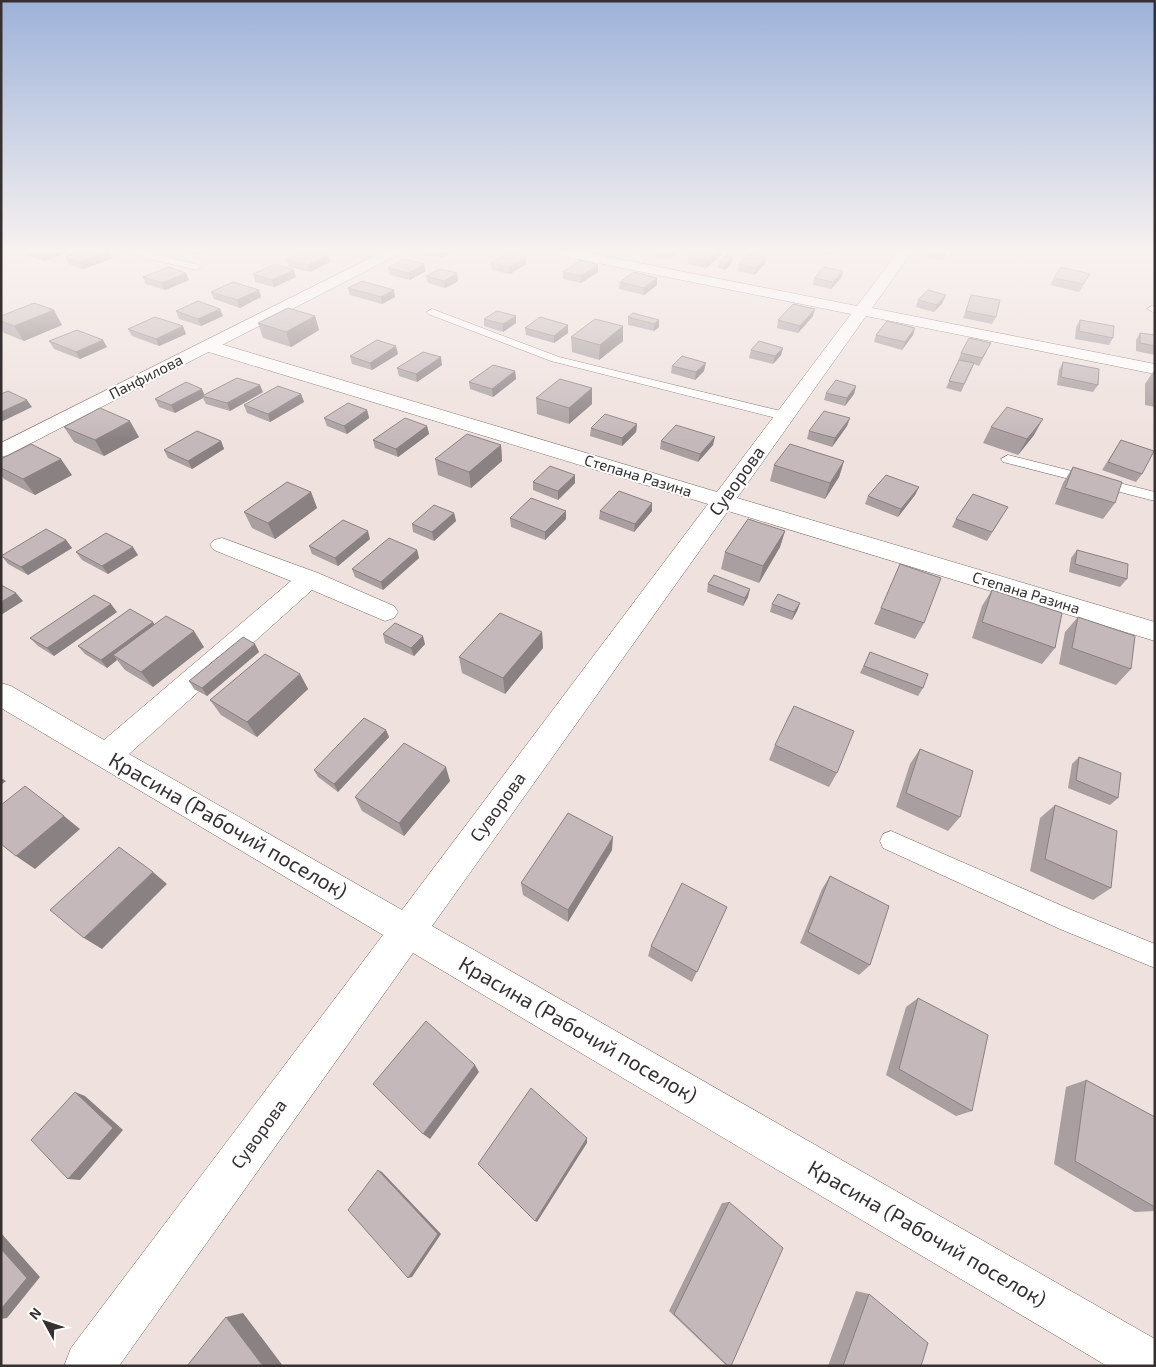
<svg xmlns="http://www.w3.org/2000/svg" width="1156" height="1367" viewBox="0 0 1156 1367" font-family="'Exo 2',sans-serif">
	<rect width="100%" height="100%" fill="#efe1de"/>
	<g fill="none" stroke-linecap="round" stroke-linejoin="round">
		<defs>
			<path id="lane" d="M117,249h15l67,16 2,2 -5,3 -78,-19z
				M1152,306l3,1v6l-8,-4z
				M432,309l127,48 230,56 1,3 -6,4 -233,-59 -123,-47 -1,-2z
				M1008,455l147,37v9l-152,-39 -2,-3z
				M891,831l183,80 81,33v24l-95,-39 -177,-81 -3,-7 3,-7z"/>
			<path id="street" d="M541,249h27l289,57 43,-57h14l-42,59 283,56v10l-289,-58 -129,182 418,124v19l-427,-130 -296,415 723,413v27h-48l-694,-413 -294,413h-55l7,-18 312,-413 -382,-227v-25l10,3 93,54 187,-159 -77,-31 -4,-5 4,-5 8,-2 96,35 76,33 4,6 -4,6 -9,3 -73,-31 -183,164 273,156 306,-406 -506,-154 -2,-4 2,-4h12l503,150 134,-178 -303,-61z"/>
			<path id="secondary" d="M388,249h17l-2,3 -395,203 -7,2v-14z"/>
		</defs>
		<use href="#lane" stroke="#746866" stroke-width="1"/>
		<use href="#street" stroke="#746866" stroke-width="1"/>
		<use href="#secondary" stroke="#746866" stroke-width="1"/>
		<use href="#lane" fill="#fff" fill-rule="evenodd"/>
		<use href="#street" fill="#fff" fill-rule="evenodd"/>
		<use href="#secondary" fill="#fff" fill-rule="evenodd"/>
	</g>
	<path fill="#a99ea0" d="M25,249h53l-34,12 -15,-5z
		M186,249h23l-16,6 -5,-1z
		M425,249h33l-17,9 -16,-4z
		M620,249h22l-6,4 -16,-3z
		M654,249h28l-13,10 -15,-3z
		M722,249l-1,7 -15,12 -18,-4v-7z
		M815,249h26l-1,1 -8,5 -18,-5z
		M944,249l1,7 -4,4 -17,-3 3,-7z
		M65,257l48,1 -30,11 -14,-5z
		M287,260l43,2 -20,10 -21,-5z
		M719,262l12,2 -6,6 -7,-2z
		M491,263l35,1 -16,10 -18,-4z
		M739,264h26l-11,11 -16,-4z
		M598,265v7l-17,11 -18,-4v-7z
		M388,268l38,3 -16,9 -20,-5z
		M457,273l1,8 -13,7 -17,-5 -2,-7z
		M253,274l43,3 -22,10 -19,-5z
		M143,277l46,3 -24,10 -19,-6z
		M814,278h27l-10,11 -18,-4z
		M1054,278l32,3 -7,11 -29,-7z
		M620,282l37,3 -13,10 -25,-6z
		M348,288l47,9 -13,7 -32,-9z
		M259,290l2,7 -21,11 -26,-9 -3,-7z
		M971,295l25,22 -4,7 -29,-6z
		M918,300l25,2 -9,10 -18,-5z
		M176,311l47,5 -22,10 -22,-7z
		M1,315v1l61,9 -38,16 -20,-8 -3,-4z
		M315,316l4,14 -28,17 -28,-9 -5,-15z
		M813,316l-15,17 -21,-5 1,-8z
		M628,317l31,3v7l-5,4 -26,-6z
		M484,319l32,4 -13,9 -19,-6z
		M1080,320l33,18 -4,7 -34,-6 1,-12z
		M568,325v8l-14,10 -28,-8 -1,-7z
		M623,326v15l-24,19 -27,-8 -1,-15z
		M128,329l58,5 -27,12 -27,-10z
		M1140,333l15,2v20l-19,-4v-11z
		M876,335h37l-11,15 -28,-8z
		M49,341l58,6 -27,12 -26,-10z
		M783,348l-2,7 -8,9 -24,-6 2,-8z
		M987,351l-8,15 -5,-2 -13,28 -15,-4 13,-27h-1l3,-8z
		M398,354l-26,16 -20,-6 -2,-8z
		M1063,362l35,23 -5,7 -36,-7 2,-15z
		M442,365l-25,17 -18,-6 -2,-8z
		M672,366l32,5 -9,9 -24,-7z
		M1155,369v38l-10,-2v-21z
		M515,371l1,8 -23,18 -23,-8 -1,-7z
		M856,386l-2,8 -9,12 -21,-6 2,-7z
		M263,392l-33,19 -24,-7 -3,-6 -28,15 -16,-6 -4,-8 49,-4z
		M301,394l3,8 -34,20 -23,-9 -3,-8z
		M536,398l56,6 -23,20 -32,-10z
		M367,410l2,8 -22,16 -20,-8 -3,-8z
		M850,418l-3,8 -15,21 -25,-8 2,-8z
		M637,424l-1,8 -14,14 -32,-10 1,-8z
		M427,426l2,8 -31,23 -23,-9 -2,-8z
		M64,427l75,10 -35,19 -30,-14z
		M991,427l43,8 -16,20 -35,-12z
		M1121,440l21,34 -6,8 -34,-12z
		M221,441l3,8 -32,20 -24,-11 -4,-8z
		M661,441l52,4 -15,17 -38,-13z
		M501,445l1,16 -31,27 -33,-13 -3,-16z
		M1,459l71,16 -37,20 -31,-16 -3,-4z
		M844,461l-5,16 -14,22 -55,-18 4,-16z
		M1073,467l42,36 -12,16 -48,-15 8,-21z
		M533,482l42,1 -17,17 -25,-10z
		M919,487l-4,8 -17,22 -33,-13 3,-8z
		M311,492l6,16 -42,31 -23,-11 -8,-16z
		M600,511h52l-18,21 -35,-13z
		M454,513l2,8 -22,20 -21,-9 -1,-8z
		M1003,515l-16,26 -35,-14 4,-8z
		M510,518l56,1 -21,21 -34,-13z
		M785,531l-5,16 -21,36 -38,-14 4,-17z
		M370,539l-32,27 -26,-12 -3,-8z
		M66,540l6,8 -44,27 -20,-11 -7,-9z
		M417,550l2,8 -36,32 -28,-13 -3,-8z
		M1077,550l50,29 -7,8 -51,-15 2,-14z
		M76,552l62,3 -30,19 -26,-14z
		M900,564l24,59 -9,16 -41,-15z
		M708,584l40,13 -5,9 -36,-14z
		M992,590l63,58 -13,16 -70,-26 10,-32z
		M800,603l-3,8 -5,9 -22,-8 2,-8z
		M117,612l-63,44 -16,-10 -8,-8z
		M1078,617l53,52 -15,16 -57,-21 6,-32z
		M542,632l1,16 -38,46 -43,-21 -3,-16z
		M383,634l42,10 -11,12 -29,-13z
		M255,644l4,8 -52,44 -13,-7 -5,-8z
		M78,646l126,1 -51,40 -28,-17 -8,-10 -10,8 -22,-14z
		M870,652l53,36 -5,8 -58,-23z
		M300,674l8,15 -51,48 -36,-22 -11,-15z
		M386,730l3,7 -51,55 -20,-15 -4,-7z
		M775,745l62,28 -8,14 -60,-27z
		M920,749l40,68 -12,14 -52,-24 14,-43z
		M1079,757l39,41 -8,7 -42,-17 4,-24z
		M450,781l-46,55 -42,-25 -7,-14z
		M1055,805l56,83 -18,12 -63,-29 10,-53z
		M612,850l-44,72 -45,-27 -2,-12z
		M830,876l40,89 -11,10 -59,-32 22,-54z
		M727,907l-35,75 -44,-26 3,-10z
		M918,998l54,113 -16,5 -70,-41 20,-68z
		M1086,1080l69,37v94l-20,1 -81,-48 12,-77z
		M729,1202l-2,164 -58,-55 53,-108z
		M856,1291l13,3 52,72h-93z"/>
	<path fill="#8a8182" d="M55,249h23l-34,12 -4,-7z
		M190,249h19l-16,6z
		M444,249h14l-17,9 -1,-7z
		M637,249h5l-6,4z
		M674,249h8l-13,10 1,-7z
		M722,249l-1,7 -15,12 1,-7z
		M834,249h7l-1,1 -8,5z
		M947,250l-2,6 -4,4 3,-6z
		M109,251l4,7 -30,11 -3,-7z
		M329,255l1,7 -20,10 -2,-7z
		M526,257v7l-16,10 -1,-7z
		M766,257l-1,7 -11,11 1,-7z
		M733,258l-2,6 -6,6 1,-7z
		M424,264l2,7 -16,9 -2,-7z
		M598,265v7l-17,11v-7z
		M294,270l2,7 -22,10 -2,-7z
		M843,271l-2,7 -10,11 2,-7z
		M186,273l3,7 -24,10 -3,-7z
		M457,273l1,8 -13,7 -1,-7z
		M657,278v7l-13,10v-7z
		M259,290l2,7 -21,11 -3,-8z
		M394,290l1,7 -13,7 -1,-7z
		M946,295l-3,7 -9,10 3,-7z
		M220,309l3,7 -22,10 -3,-7z
		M815,309l-2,7 -15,17 2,-7z
		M54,310l8,15 -38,16 -10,-15z
		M315,316l4,14 -28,17 -5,-15z
		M516,316v7l-13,9v-8z
		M659,320v7l-5,4v-7z
		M568,325v8l-14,10v-7z
		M183,326l3,8 -27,12 -3,-7z
		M623,326v15l-24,19 1,-15z
		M915,328l-2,7 -11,15 3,-8z
		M103,340l4,7 -27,12 -4,-7z
		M396,346l2,8 -26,16 -2,-7z
		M783,348l-2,7 -8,9 2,-8z
		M441,357l1,8 -25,17 -1,-8z
		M706,363l-2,8 -9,9 1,-8z
		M515,371l1,8 -23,18 -1,-8z
		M260,385l3,7 -33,19 -3,-8z
		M856,386l-2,8 -9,12 2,-8z
		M592,388v16l-23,20v-16z
		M202,389l3,7h-3l1,2 -28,15 -4,-8z
		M301,394l3,8 -34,20 -2,-8z
		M27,400l5,7 -31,15v-10z
		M367,410l2,8 -22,16 -3,-8z
		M850,418l-3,8 -15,21 3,-9z
		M1043,419l-9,16 -16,20 9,-16z
		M130,421l9,16 -35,19 -9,-16z
		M637,424l-1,8 -14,14v-8z
		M427,426l2,8 -31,23 -2,-8z
		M715,437l-2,8 -15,17 2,-8z
		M221,441l3,8 -32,20 -4,-8z
		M501,445l1,16 -31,27 -2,-16z
		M61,459l11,16 -37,20 -12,-16z
		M844,461l-5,16 -14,22 5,-16z
		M575,475v8l-17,17v-9z
		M919,487l-4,8 -17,22 3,-8z
		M311,492l6,16 -42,31 -7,-16z
		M652,503v8l-18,21 1,-8z
		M566,511v8l-21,21v-8z
		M454,513l2,8 -22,20 -2,-9z
		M368,531l2,8 -32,27 -3,-8z
		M785,531l-5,16 -21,36 4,-17z
		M66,540l6,8 -44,27 -7,-8z
		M133,547l5,8 -30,19 -6,-8z
		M417,550l2,8 -36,32 -2,-8z
		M750,589l-2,8 -5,9 2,-8z
		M16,593l7,8 -22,14v-13z
		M800,603l-3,8 -5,9 2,-8z
		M111,604l6,8 -63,44 -7,-8z
		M153,622l5,8 -45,25 4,5 -10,8 -6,-8z
		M194,631l10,16 -51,40 -12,-15z
		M542,632l1,16 -38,46 -2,-16z
		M423,636l2,8 -11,12 -3,-8z
		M255,644l4,8 -52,44 -5,-8z
		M300,674l8,15 -51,48 -10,-15z
		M386,730l3,7 -51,55 -4,-8z
		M446,767l4,14 -46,55 -5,-13z
		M1,778l5,3 -5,4z
		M64,816l16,13 -45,40 -19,-13z
		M613,837l-1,13 -44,72v-12z
		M153,872l14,12 -65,65 -18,-11z
		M475,1065l4,7 -49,67 -7,-5z
		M75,1092l10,4 38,34 -43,50 -12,-1z
		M587,1138v5l-50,79 -2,-1z
		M378,1170l4,2 59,62 -29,43 -4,1z
		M1,1233l39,44 -33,41 -6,1z
		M243,1313l40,53h-20l-37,-49z"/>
	<path fill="#c5b8ba" stroke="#8a8182" d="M25,249h30l-15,5z
		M88,249h15l6,2 -29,11 -15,-5z
		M432,249h12l-4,2z
		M654,249h20l-4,3z
		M699,249h23l-15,12 -19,-4z
		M928,249h16l3,1 -3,4 -17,-4z
		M308,250l21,5 -21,10 -21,-5z
		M508,253l18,4 -17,10 -18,-4z
		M750,254l16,3 -11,11 -16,-4z
		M725,256l8,2 -7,5 -7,-1z
		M404,259l20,5 -16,9 -20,-5z
		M581,260l17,5 -17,11 -18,-4z
		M275,264l19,6 -22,10 -19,-6z
		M169,267l17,6 -24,10 -19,-6z
		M824,267l19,4 -10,11 -19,-4z
		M1061,267l29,7 -7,10 -29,-6z
		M440,269l17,4 -13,8 -18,-5z
		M634,272l23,6 -13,10 -24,-6z
		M362,281l32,9 -13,7 -33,-9z
		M233,282l26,8 -22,10 -26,-8z
		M928,290l18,5 -9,10 -19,-5z
		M971,295l29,5 -4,17 -30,-6z
		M198,301l22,8 -22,10 -22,-8z
		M34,303l20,7 -40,16 -13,-5v-5z
		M793,304l22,5 -15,17 -22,-6z
		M288,308l27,8 -29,16 -28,-9z
		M497,311l19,5 -13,8 -19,-5z
		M633,313l26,7 -5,4 -26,-7z
		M155,317l28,9 -27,13 -28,-10z
		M540,317l28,8 -14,11 -29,-8z
		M595,319l28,7 -23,19 -29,-8z
		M1080,320l34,6 -1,12 -34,-7z
		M887,321l28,7 -10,14 -29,-7z
		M77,330l26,10 -27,12 -27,-11z
		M1140,333l15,2v11l-15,-3z
		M969,338l22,5 -9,15 -21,-5z
		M377,340l19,6 -26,17 -20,-7z
		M759,341l24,7 -8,8 -24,-6z
		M423,352l18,5 -25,17 -19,-6z
		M682,356l24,7 -10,9 -24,-6z
		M959,360l15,3 -10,21 -15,-3z
		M1063,362l36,7 -1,16 -37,-8z
		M493,365l22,6 -23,18 -23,-7z
		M237,378l23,7 -33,18 -25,-7z
		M560,379l32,9 -23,20 -33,-10z
		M836,380l20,6 -9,12 -21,-5z
		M186,382l16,7 -31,16 -16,-6z
		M278,386l23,8 -33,20 -24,-9z
		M8,391l19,9 -26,12v-18z
		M348,403l19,7 -23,16 -20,-8z
		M1007,407l36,12 -16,20 -36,-12z
		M100,408l30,13 -35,19 -31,-13z
		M824,411l26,7 -15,20 -26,-7z
		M605,414l32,10 -15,14 -31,-10z
		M405,418l22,8 -31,23 -23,-9z
		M676,425l39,12 -15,17 -39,-13z
		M197,431l24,10 -33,20 -24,-11z
		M467,434l34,11 -32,27 -34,-13z
		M1121,440l33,11 -12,23 -34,-12z
		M31,444l30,15 -38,20 -22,-11v-9z
		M790,444l54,17 -14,22 -56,-18z
		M550,466l25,9 -17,16 -25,-9z
		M1073,467l49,15 -7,21 -50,-15z
		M886,475l33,12 -18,22 -33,-13z
		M287,482l24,10 -43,31 -24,-11z
		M619,491l33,12 -17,21 -35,-13z
		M973,494l35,13 -16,25 -36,-13z
		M531,498l35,13 -21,21 -35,-14z
		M434,505l20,8 -22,19 -20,-8z
		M748,519l37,12 -22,35 -38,-14z
		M343,520l25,11 -33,27 -26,-12z
		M46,529l20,11 -45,27 -20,-11z
		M106,533l27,14 -31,19 -26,-14z
		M389,538l28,12 -36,32 -29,-13z
		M1077,550l51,14 -1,15 -52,-15z
		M900,564l41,14 -17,45 -43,-15z
		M714,575l36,14 -5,9 -37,-14z
		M1,585l15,8 -15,9z
		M992,590l70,23 -7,35 -73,-26z
		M778,594l22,9 -6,9 -22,-8z
		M94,595l17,9 -64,44 -17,-10z
		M130,609l23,13 -52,38 -23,-14z
		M500,613l42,19 -39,46 -44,-21z
		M166,616l28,15 -53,41 -28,-17z
		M1078,617l57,19 -4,33 -59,-21z
		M395,623l28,13 -12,12 -28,-14z
		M243,637l12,7 -53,44 -13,-7z
		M870,652l58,22 -5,14 -59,-22z
		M265,654l35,20 -53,48 -37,-22z
		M794,706l60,25 -17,42 -62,-28z
		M364,718l22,12 -52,54 -20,-14z
		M404,743l42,24 -47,56 -44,-26z
		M920,749l53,22 -13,46 -54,-24z
		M1079,757l42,16 -3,25 -42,-18z
		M25,786l39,30 -48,40 -15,-12v-39z
		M1055,805l62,26 -6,57 -66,-29z
		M568,813l45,24 -45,73 -47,-27z
		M119,847l34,25 -69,66 -34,-28z
		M830,876l59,30 -19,59 -62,-33z
		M682,883l45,24 -30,65 -46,-26z
		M918,998l70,37 -16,76 -73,-42z
		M426,1021l49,44 -52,69 -50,-50z
		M1086,1080l69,37v90l-80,-46z
		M531,1088l56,50 -52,83 -57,-57z
		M75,1092l38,36 -45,51 -37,-39z
		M378,1170l60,64 -30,44 -60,-68z
		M729,1202l54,46 -52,118h-3l-54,-52z
		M1,1249l26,29 -26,31z
		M869,1294l59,49 -7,23h-78z
		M226,1317l37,49h-76z"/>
	<linearGradient id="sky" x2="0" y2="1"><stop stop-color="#9db2d9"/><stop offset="0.57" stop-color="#f8f2f0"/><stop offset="1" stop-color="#f8f2f0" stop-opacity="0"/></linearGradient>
	<rect width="1156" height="440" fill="url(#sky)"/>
	<g text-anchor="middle" stroke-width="4" stroke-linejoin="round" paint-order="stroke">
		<g font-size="15" fill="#363130" stroke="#fff">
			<text transform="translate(146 377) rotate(-27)" y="5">Панфилова</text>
			<text transform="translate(638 476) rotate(17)" y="5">Степана Разина</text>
			<text transform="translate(1026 593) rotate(17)" y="5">Степана Разина</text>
		</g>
		<g font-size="18" fill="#363130" stroke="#fff">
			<text transform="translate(737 481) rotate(-54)" y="6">Суворова</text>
			<text transform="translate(498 807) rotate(-54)" y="6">Суворова</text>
			<text transform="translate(259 1134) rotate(-54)" y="6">Суворова</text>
		</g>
		<g font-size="21" fill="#363130" stroke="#fff">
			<text transform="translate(228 826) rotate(30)" y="7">Красина (Рабочий поселок)</text>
			<text transform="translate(578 1030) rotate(30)" y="7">Красина (Рабочий поселок)</text>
			<text transform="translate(927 1234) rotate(30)" y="7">Красина (Рабочий поселок)</text>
		</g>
	</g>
	<rect width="1156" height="1367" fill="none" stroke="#363130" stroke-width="5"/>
	<g transform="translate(45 1322) rotate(310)" stroke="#ffffff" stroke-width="4" paint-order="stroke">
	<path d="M0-4L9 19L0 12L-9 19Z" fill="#363130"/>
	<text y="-8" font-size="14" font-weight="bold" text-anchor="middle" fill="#363130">N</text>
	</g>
</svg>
